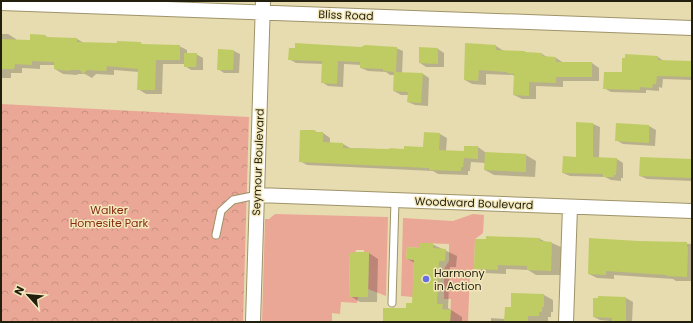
<svg xmlns="http://www.w3.org/2000/svg" width="693" height="323" viewBox="0 0 693 323" font-family="Poppins,sans-serif">
	<defs>
		<pattern id="park-crowns" width="20" height="18" patternUnits="userSpaceOnUse"><rect width="20" height="18" fill="#eaa796"/><path d="M2 6a3 3 0 1 1 6 0M12 15a3 3 0 1 1 6 0" fill="none" stroke="#c88f80"/></pattern>
	</defs>
	<rect width="100%" height="100%" fill="#e7dcb0"/>
	<path fill="#eaa796" d="M275,214l113,3 -2,79 -18,-7 1,-36 -5,-1v-2h-8l-1,3h-5l-1,44h9l-1,6 -16,-1 -1,12 -8,-1v9h-70l3,-103h4z
		M473,214l11,1 -1,18 -8,6 -1,30 -4,3 -2,50h-18l1,-23h-7v-30l5,-8v-17l-29,-1v5l-13,-1 -1,12 8,1 -1,37 -12,-1 2,-78 50,3z"/>
	<path fill="url(#park-crowns)" d="M1,104l248,13 -6,205h-242z"/>
	<path fill="#0003" d="M1,34h7l8,5 -1,2h16l14,-5 5,2 27,1 7,4h56l4,2 35,1 8,4v4h9l7,4v12h-12l-6,-4v-2h-22l-1,30h-16l-8,-5 1,-17 -25,-2v5l-18,-1 -4,4 -7,-4h-7l-1,1 -14,-1 -8,-5v-4h-15v4l-18,-1v5h-11v5h-10z
		M496,46l8,5 21,1 3,2h14l5,3 9,1 8,5h28l7,5v13h-36v6l-27,-1v13h-14l-8,-4 1,-18 -2,-2 -27,-1v11l-14,-1 -7,-4z
		M361,48h35l7,3 -1,23h21l6,4 -1,28 -13,-1 -7,-3 1,-7h-8l-7,-4 1,-16h-5l-4,-3 -18,-1 -7,-3v-3l-17,-1 -1,23 -15,-1 -6,-4 1,-18 -27,-1 -7,-4z
		M420,48l18,1 6,4v14h-18l-6,-4z
		M234,51l6,3 -1,19h-15l-6,-4z
		M658,57l6,4 28,1v18l-29,-1 -1,9 -3,-1v4l-13,-1v3l-35,-1 -7,-4 19,-15z
		M577,123l16,1 7,3 -1,31 18,1 6,4v15h-2v3l-10,-1 -6,-3 -35,-1 -7,-3 14,-15z
		M617,124l32,2 7,4 -1,16 -32,-2 -7,-4z
		M315,131l3,2h5l7,5v6h13l7,4 54,2 20,-2 16,-14 7,4 -1,13 19,1 13,-5 7,5v1l41,2 10,6 -1,16 -41,-2 -9,-5v-7l-14,-1 -1,9h-2v4l-30,-1 -5,-3 -126,-6 -7,-4z
		M692,160v21l-45,-2 -7,-3z
		M487,237l53,2 6,3 6,1 9,4 -1,28h-24l-8,-5 -22,-1v5l-22,-1 -9,-5 12,-28z
		M639,242l53,2v37h-16l-3,-2 -59,-4v4l-17,-1 -8,-4z
		M432,244l25,12 -1,11h-6l-2,41 14,9v5h-77l28,-18 2,-41 -8,-4 14,-10z
		M369,253l9,6 -1,43h-17l-10,-6z
		M544,295l9,5v12h-2v5h-3v4l-57,1v-4l14,1 7,-11z
		M599,297l27,1 7,4 -1,20h-22v-1l-10,-1 -6,-3z"/>
	<path fill="#bfcc63" d="M30,34l16,1 -1,2 32,1v4l40,1v-2l24,1v2l39,1v15h-24l-1,30h-18l1,-21 -31,-3 -1,5 -19,-1 -4,4 -3,-4h-10l-1,1 -15,-2v-7l-22,-1v4l-17,-1 -1,5h-13v-30l29,1z
		M295,43l66,4 4,-2 32,2 -1,25 -13,-1v-2l-23,-1v-6l-22,-1 -1,23 -16,-1 1,-22 -34,-1 1,-12h6z
		M465,43l31,2v5l29,1v1l17,1v3l14,1v5h36v15h-36v6l-27,-1v14l-16,-1 1,-21 -7,-1v-1l-28,-2 -1,11 -14,-1z
		M419,47l19,1v16l-19,-1z
		M218,49l16,1 -1,20h-16z
		M184,53h13l-1,14h-12z
		M625,54l33,2v4l34,1v16l-35,-1 -1,8h-3l-1,4 -12,-1v3l-37,-1 1,-17h18v-14h3z
		M394,72l29,1 -2,30 -14,-1 1,-10 -15,-1z
		M576,122l17,1v34l24,1 -1,17h-2v2h-11v-3l-41,-1 1,-17 13,1z
		M616,123l33,2v18l-34,-2z
		M300,130h15v2h8v10l20,1v5l47,1 -1,-1 15,1v-3l19,1 1,-15 16,1 -1,17 25,1v-5h14v13l-14,-1 -1,9h-2v4l-32,-1v-2l-130,-6z
		M485,152l41,2v18l-42,-2z
		M640,157l52,2v19l-53,-2z
		M486,236l54,2v3l12,1 -1,29 -24,-1v-4l-29,-1v5l-24,-1 1,-30h11z
		M589,238l50,3 48,1v5h1l-1,30 -20,-1v-1l-61,-4v4l-18,-1z
		M420,243h13v5l13,1 -1,12h-6l-2,43h6l-1,5 9,1 -1,12h-67v-14h23v-5h6l2,-43 -8,-1 1,-12 13,1z
		M355,252h14l-1,45h-19l1,-44z
		M511,293l33,1v13h-2v5h-3v4h-11v6h-24l1,-15h6z
		M598,296l28,1v25h-14v-4l-19,-1v-19h5z"/>
	<g fill="none" stroke-linecap="round" stroke-linejoin="round">
		<defs>
			<path id="lane" d="M216,235l5,-24 12,-11 24,-5
				M392,303l3,-103"/>
			<path id="street" d="M1,3l691,25
				M257,195l435,16
				M253,322l10,-321
				M566,322l4,-115"/>
		</defs>
		<use href="#lane" stroke="#9e936a" stroke-width="9"/>
		<use href="#street" stroke="#9e936a" stroke-width="16"/>
		<use href="#lane" stroke="#fff" stroke-width="7"/>
		<use href="#street" stroke="#fff" stroke-width="14"/>
	</g>
	<circle fill="#646fe8" stroke="#f4e9bd" stroke-width="1.5" cx="426" cy="279" r="4"/>
	<g text-anchor="middle" stroke-width="3" stroke-linejoin="round" paint-order="stroke">
		<g font-size="11" fill="#231f0e" stroke="#f4e9bd">
			<text transform="translate(346 15) rotate(2)" y="4">Bliss Road</text>
			<text transform="translate(258 162) rotate(-88)" y="4">Seymour Boulevard</text>
			<text transform="translate(474 203) rotate(2)" y="4">Woodward Boulevard</text>
		</g>
		<g font-size="11" fill="#842a11" stroke="#f4e9bd">
			<text x="109" y="214">Walker<tspan x="109" dy="13">Homesite Park</tspan></text>
		</g>
		<g font-size="11" fill="#231f0e" stroke="#f4e9bd" text-anchor="start">
			<text x="434" y="277">Harmony<tspan x="434" dy="13">in Action</tspan></text>
		</g>
	</g>
	<rect width="693" height="323" fill="none" stroke="#231f0e" stroke-width="4"/>
	<g transform="translate(28 295) rotate(297)" stroke="#f4e9bd" stroke-width="3" paint-order="stroke">
	<path d="M0-3L7 15L0 10L-7 15Z" fill="#231f0e"/>
	<text y="-6" font-size="11" font-weight="bold" text-anchor="middle" fill="#231f0e">N</text>
	</g>
</svg>
